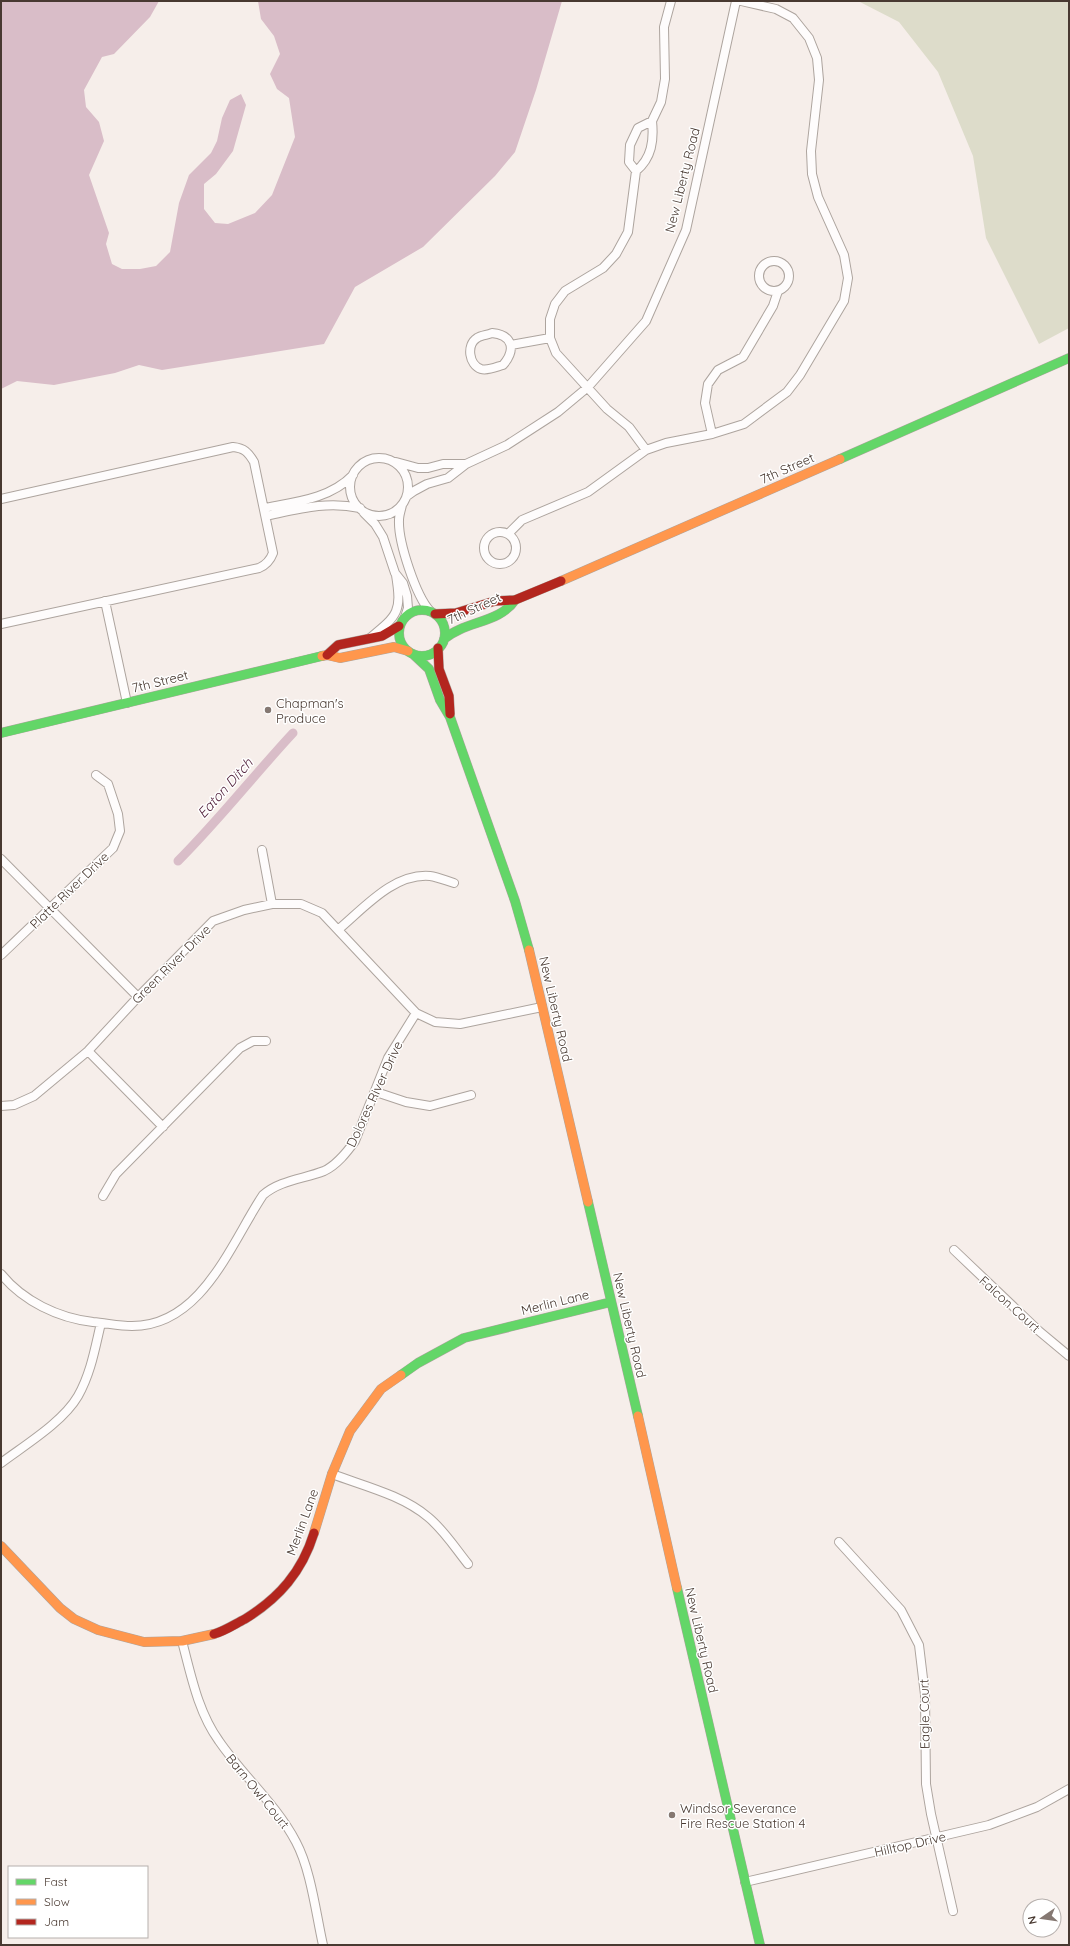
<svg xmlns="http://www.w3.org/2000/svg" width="1070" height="1946" viewBox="0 0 1070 1946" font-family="Quicksand,sans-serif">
	<rect width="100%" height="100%" fill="#f6eeea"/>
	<path fill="#dddcca" d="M858,1h211v327l-30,16 -53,-106 -13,-82 -35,-84 -39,-50z"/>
	<path fill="#d9bdc8" d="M1,1h158l-9,16 -36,37 -12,3 -18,33 2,17 13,15 5,19 -15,34 20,58 -3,11 6,20 10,5h18l16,-3 14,-14 9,-49 10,-28 22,-22 6,-12 5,-23 8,-18 11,-6 5,11 -13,46 -17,23 -12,10v25l11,14 13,1 27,-11 17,-18 23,-58 -6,-39 -12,-9 -7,-15 10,-20 -6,-18 -13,-17 -3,-18h304l-26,89 -21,62 -20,24 -72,71 -68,40 -31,57 -162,26 -23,-5 -24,8 -61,12 -37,-4 -16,8z"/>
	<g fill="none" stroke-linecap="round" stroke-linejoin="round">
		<path stroke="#d9bdc8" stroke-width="9" d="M178,861c41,-41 76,-86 115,-128"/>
		<defs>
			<path id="street" d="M652,121l9,-19 4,-23 -1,-52 7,-26
				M636,171c16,-13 18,-31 16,-50l-14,7 -8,17 -1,17 7,9 -8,61 -12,22 -13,14 -38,23 -10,13 -5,15v19l6,15 51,56 22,18 17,23
				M759 276a15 15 0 1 1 30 0a15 15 0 1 1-30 0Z
				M492,333c21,2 24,17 11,32 -7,2 -15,6 -22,4 -12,-4 -15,-24 -4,-31 4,-3 11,-3 15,-5z
				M511,345l39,-7
				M712,434l-7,-31 3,-19 10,-14 25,-13 30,-51 5,-15
				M350 487a29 29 0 1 1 58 0a29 29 0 1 1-58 0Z
				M396,462l22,6h10l15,-4h23
				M407,496l7,-5 13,-7 21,-6 18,-14 41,-19 51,-33 30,-25 58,-66 40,-91 50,-229
				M1,499l232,-52c11,1 15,5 21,15l19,91c-3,8 -7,12 -14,15l-258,56
				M402,505c-1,5 -3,10 -3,15 -1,22 17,76 31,91
				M264,508c31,-6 66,-9 89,-33
				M364,513l11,11 8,13 12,36 8,10 4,13 1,12 -3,9
				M266,516c33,-7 60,-15 94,-8
				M484 548a16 16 0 1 1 32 0a16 16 0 1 1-32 0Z
				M508,534l14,-14 66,-28 58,-42 20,-7 46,-9 32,-10 43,-32 13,-17 44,-74 4,-23 -4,-23 -26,-58 -6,-23 -1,-23 8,-71 -2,-22 -8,-20 -16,-20 -17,-9 -35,-8
				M105,601l22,102
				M370,638c28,-23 32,-26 26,-63
				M262,850l10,54
				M1,859l137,138
				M339,929c26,-22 55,-56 91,-53 8,1 17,5 24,7
				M1,955l112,-107 7,-17 -2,-17 -10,-30 -12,-9
				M88,1051l75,76
				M376,1092l30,10 24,4 41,-11
				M1,1106l13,-1 20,-9 54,-45 50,-54 75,-76 31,-11 28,-6h29l21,9 94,100 19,9 25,2 82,-17
				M103,1196l13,-22 124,-126 13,-7h13
				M954,1250l85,81 30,25
				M1,1274c22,27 57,44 92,48 13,1 26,4 39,4 70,0 99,-83 131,-131 17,-15 41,-16 61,-24 13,-6 23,-19 31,-30l33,-83 28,-45
				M1,1463c24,-18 62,-41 77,-67 13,-23 17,-48 23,-73
				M332,1474c32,12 70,21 96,43 16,13 27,31 40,47
				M839,1542l62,68 18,35 6,50 1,89 5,30 22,97
				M182,1641c9,34 16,71 37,100 24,35 57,63 77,101 15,28 20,72 27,103
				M745,1882l244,-57 48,-18 32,-18"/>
			<path id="fast" d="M840,459l229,-101
				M399 633a23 23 0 1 1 46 0a23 23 0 1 1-46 0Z
				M444,639c21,-18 56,-16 71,-39
				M413,654l16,15 11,31 10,17 65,184 14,49
				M1,733l321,-77
				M588,1202l50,214
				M401,1375l17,-12 46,-25 147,-36
				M677,1588l83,357"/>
			<path id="slow" d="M561,581l279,-122
				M322,656l5,-1 13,3 54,-11 14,4
				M529,950l59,252
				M638,1416l39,172
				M314,1533l18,-59 18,-43 31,-42 20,-14
				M1,1546l59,62 14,11 24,11 46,12 38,-1 32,-7"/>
			<path id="jam" d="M435,614l21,-1 39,-12 20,-1 46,-19
				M438,648l1,21 10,27 1,18
				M327,655l11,-10 44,-9 17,-10
				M214,1634c11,-3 21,-10 31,-15 34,-21 57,-47 69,-86"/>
		</defs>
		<use href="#street" stroke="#ada49e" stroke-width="10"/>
		<use href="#fast" stroke="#ada49e" stroke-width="10"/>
		<use href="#slow" stroke="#ada49e" stroke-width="10"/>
		<use href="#jam" stroke="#ada49e" stroke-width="10"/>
		<use href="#street" stroke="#fefcfc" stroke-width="8"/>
		<use href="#fast" stroke="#63d668" stroke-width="9"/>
		<use href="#slow" stroke="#ff974d" stroke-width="9"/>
		<use href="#jam" stroke="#b3261e" stroke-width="9"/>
	</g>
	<g fill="#857872" stroke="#fff" stroke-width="1.5">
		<circle cx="268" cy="710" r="4"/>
		<circle cx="672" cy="1815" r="4"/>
	</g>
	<g text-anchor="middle" stroke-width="3" stroke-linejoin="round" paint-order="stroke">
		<g font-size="13" fill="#483931" stroke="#fff">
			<text transform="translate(682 180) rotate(-76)" y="5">New Liberty Road</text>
			<text transform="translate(787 468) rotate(-24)" y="5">7th Street</text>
			<text transform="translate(474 608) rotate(-25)" y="5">7th Street</text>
			<text transform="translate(160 681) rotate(-14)" y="5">7th Street</text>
			<text transform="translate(69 890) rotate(-44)" y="5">Platte River Drive</text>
			<text transform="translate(171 964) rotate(-45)" y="5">Green River Drive</text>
			<text transform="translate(556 1009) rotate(77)" y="5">New Liberty Road</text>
			<text transform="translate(374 1094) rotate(-65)" y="5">Dolores River Drive</text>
			<text transform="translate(555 1302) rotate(-14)" y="5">Merlin Lane</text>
			<text transform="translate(1010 1304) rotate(42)" y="5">Falcon Court</text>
			<text transform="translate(630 1325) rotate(77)" y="5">New Liberty Road</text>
			<text transform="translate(302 1522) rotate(-70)" y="5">Merlin Lane</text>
			<text transform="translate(702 1640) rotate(77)" y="5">New Liberty Road</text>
			<text transform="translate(924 1714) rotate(-91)" y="5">Eagle Court</text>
			<text transform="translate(258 1791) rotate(51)" y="5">Barn Owl Court</text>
			<text transform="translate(910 1844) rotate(-13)" y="5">Hilltop Drive</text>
		</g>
		<g font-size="13" fill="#483931" stroke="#fff" text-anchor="start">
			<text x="276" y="708">Chapman's<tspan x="276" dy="15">Produce</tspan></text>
			<text x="680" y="1813">Windsor Severance<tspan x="680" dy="15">Fire Rescue Station 4</tspan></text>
		</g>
		<g font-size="14" font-style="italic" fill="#562740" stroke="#fff">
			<text transform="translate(225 788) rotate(-48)" y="5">Eaton Ditch</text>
		</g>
	</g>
	<rect width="1070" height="1946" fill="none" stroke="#483931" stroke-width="4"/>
	<rect x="8" y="1866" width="140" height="72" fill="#ffffff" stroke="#b6b0ad"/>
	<rect x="16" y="1879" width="20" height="6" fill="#63d668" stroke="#b6b0ad"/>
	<text x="44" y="1886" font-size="12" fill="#483931">Fast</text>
	<rect x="16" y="1899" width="20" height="6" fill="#ff974d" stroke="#b6b0ad"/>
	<text x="44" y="1906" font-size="12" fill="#483931">Slow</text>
	<rect x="16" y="1919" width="20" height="6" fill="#b3261e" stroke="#b6b0ad"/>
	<text x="44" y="1926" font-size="12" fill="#483931">Jam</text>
	<g transform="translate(1042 1918) rotate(257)"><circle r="19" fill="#ffffff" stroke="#b6b0ad"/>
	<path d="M0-3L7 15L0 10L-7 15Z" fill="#857872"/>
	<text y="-6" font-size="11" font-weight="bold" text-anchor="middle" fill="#483931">N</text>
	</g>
</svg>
